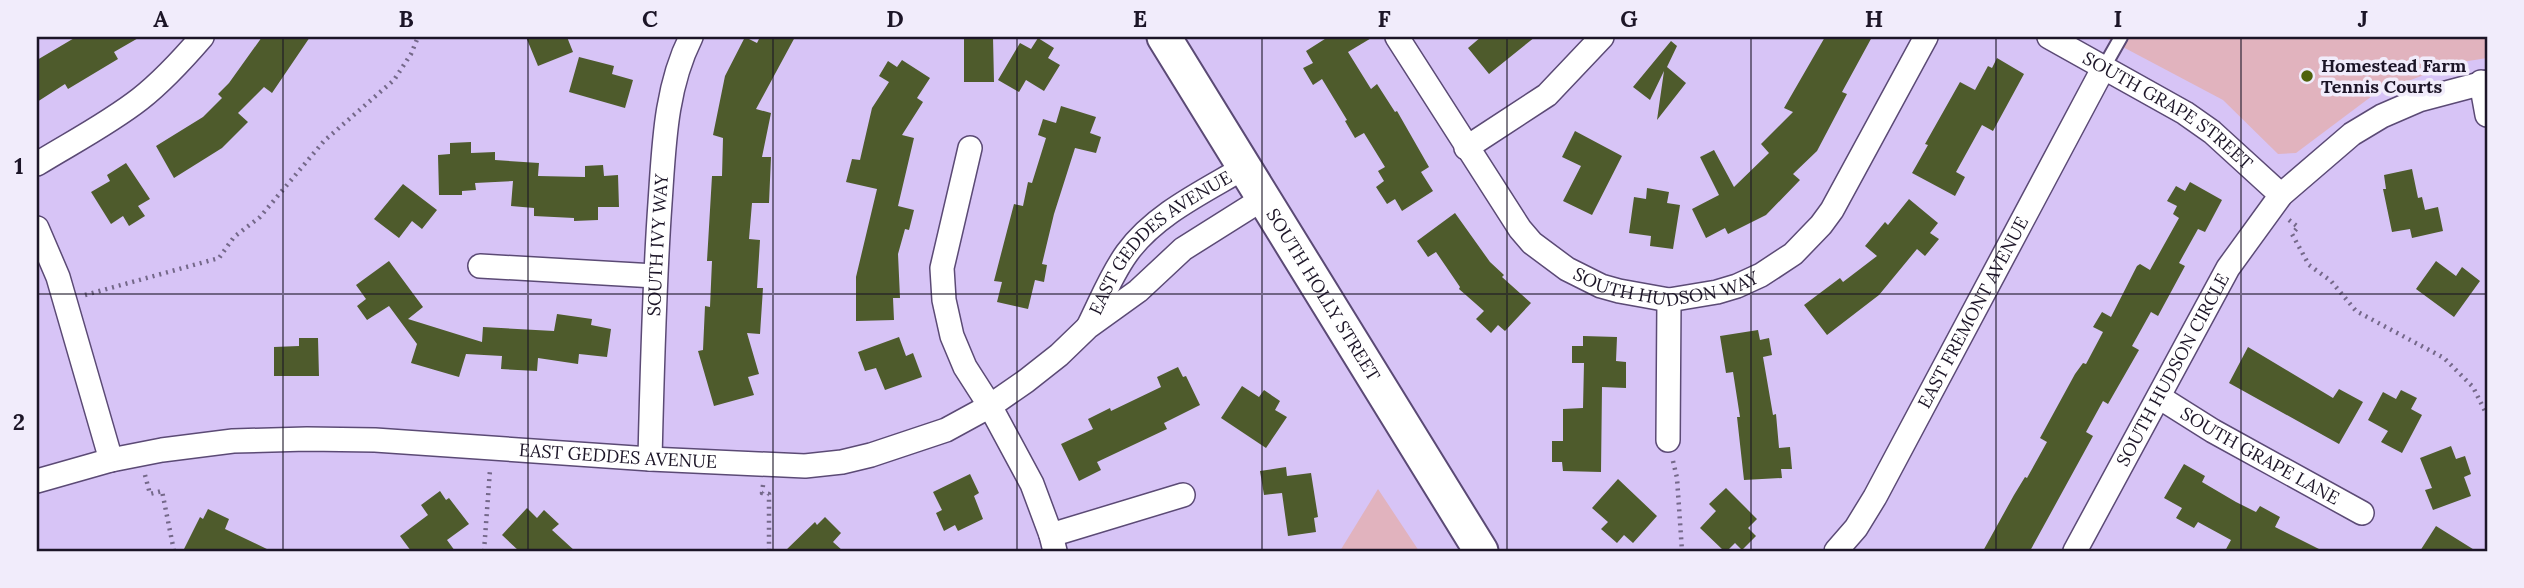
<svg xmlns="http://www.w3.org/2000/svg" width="2524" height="588" viewBox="0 0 2524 588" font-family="Lora,serif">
	<rect width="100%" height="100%" fill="#d7c4f6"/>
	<path fill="#e1b3be" d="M2104,37h383v21l-31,5 -80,30 -80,60 -18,1 -55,-54z
		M1378,489l41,62h-79z"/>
	<path fill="#4e5b2c" d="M76,37h64l-26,15 4,7 -50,30 -3,-5 -28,18v-42z
		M262,37h48l-38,56 -8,-6 -26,26 10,9 -26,26 -48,30 -18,-32 47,-29 19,-19 -4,-4 11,-11z
		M526,37h41l6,15 -35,14z
		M745,37l12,6 3,-6h35l-39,72 15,4 -9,44h9l-2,46h-17l-3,36 11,1 -3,48h6l-3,46 -13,-1 12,41 -11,3 6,18 -40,11 -16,-55 5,-1 2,-44 5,1 2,-46h-5l5,-85h10l1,-38 -10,-3 12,-59z
		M993,37l1,45h-30v-44z
		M1328,37h45l-25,15 23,37 6,-5 18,28 2,-1 32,56 -8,5 12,19 -31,20 -7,-12 -8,5 -11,-17 8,-6 -6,-10 7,-4 -21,-34 -9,5 -10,-17 2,-1 -25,-41 -9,6 -10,-17 10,-5 -7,-12z
		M1481,37h54l-46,37 -21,-26z
		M1825,37h47l-30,55 5,2 -30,57 -24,23 7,6 -34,35 -38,19 -3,-6 -19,10 -14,-29 27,-14 -19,-38 14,-7 20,37 35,-34 -8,-9 32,-32 -9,-4z
		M1038,38l16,10 -6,10 12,7 -16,26 -18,-11 -7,12 -21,-12 22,-37 11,6z
		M1671,41l6,5 -10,21 19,16 -29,37 7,-49 -14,29 -17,-13z
		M579,57l35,9 -2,8 21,6 -8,28 -56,-16z
		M1997,58l27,16 -31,57 -11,-6 -26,47 9,5 -10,19 -43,-23 16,-28 -3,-1 35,-62 15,8 13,-24 4,2z
		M902,60l28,18 -13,20 6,4 -21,33 12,3 -16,68 16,4 -5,20 -4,-1 -7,25 2,44h-7l1,22 -38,1v-44l21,-88 -31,-7 6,-23 8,1 12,-52 17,-26 -10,-6 9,-15 9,6z
		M1061,106l35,11 -6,16 11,4 -5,16 -21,-5 -21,66 -12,50 5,1 -3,17 -9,-2 -7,29 -31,-7 5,-20 -8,-1 20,-77 9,2 5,-24 4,1 14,-45 -8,-3 5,-16 13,4z
		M1575,131l47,25 -30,59 -29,-14 18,-35 -19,-9z
		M471,142v11l24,-1v8l44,3 -1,13 47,1v-11l18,-1 1,11 14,-1 1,32h-21v13l-24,1v-3l-40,-2v-8l-23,-2 2,-25 -38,2 1,7 -14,1v4h-23l-1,-40 12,-1v-11z
		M126,163l24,36 -12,7 7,10 -16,10 -6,-10 -12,8 -20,-32 19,-11 -3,-6z
		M2412,169l6,29 4,-1 3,13 13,-3 5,24 -31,7 -2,-9 -18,3 -9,-43h3l-2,-14z
		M2190,182l32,18 -17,32 -7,-3 -19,34 6,3 -27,50 -7,-4 -19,34 7,4 -31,54 -5,-3 -17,31 7,4 -63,115h-47l31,-56 11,-18 2,1 20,-36 -7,-4 35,-64 8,-11 3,1 17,-32 -10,-5 9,-15 9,5 26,-51 3,-2 10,6 29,-52 -6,-4 4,-8 -10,-5 9,-15 9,5z
		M403,184l34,26 -15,19 -10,-8 -13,17 -25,-19z
		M1647,188l22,4 -2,11 13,2 -7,44 -23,-3 1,-10 -22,-3 5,-36 12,2z
		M1909,199l29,24 -8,10 9,6 -14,17 -8,-7 -38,46 -52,40 -23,-30 36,-27 3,4 34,-26 -12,-10 20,-24 3,3z
		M1455,213l35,49 14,13 -2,2 29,26 -26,28 -7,-6 -7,8 -15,-14 8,-8 -25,-22 1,-2 -24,-35 -8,5 -11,-16z
		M389,261l34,46 -15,12 74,23 1,-15 71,4 3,-17 35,5 -1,6 20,4 -4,28 -28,-3 -1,10 -40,-6 -1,13 -36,-2 1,-13 -36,-2 -7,23 -48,-14 6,-19 -28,-38 -22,14 -10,-14 9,-7 -10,-14z
		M2436,261l20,15 6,-9 18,14 -26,36 -38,-28z
		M1758,330l2,10 9,-2 3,17 -9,2 10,58 3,-1 3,34 11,-1 2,22h-11l1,9 -38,2 -7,-63h3l-7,-45 -7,1 -6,-37z
		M1583,336l34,1 -1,24 10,1v26l-24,-1 -1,85 -38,-1 -1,-9h-10v-21h11v-32l20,-1 1,-45h-12v-17h11z
		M899,337l7,19 7,-3 9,24 -37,13 -9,-22 -11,3 -7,-19z
		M299,338h19l1,38h-45v-29l25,-1z
		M2248,347l85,51 6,-9 24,13 -24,42 -110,-61z
		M1178,367l5,10 3,-1 14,29 -36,18 3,6 -70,33 4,8 -22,11 -18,-37 32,-15 -5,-10 22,-11 1,3 50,-24 -4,-10z
		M1242,386l17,11 5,-7 16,11 -5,9 12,7 -21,31 -45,-30z
		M2401,390l16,8 -6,11 11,6 -20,38 -21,-11 7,-11 -20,-11 15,-28 13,7z
		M2451,446l5,13 9,-3 6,18 -7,3 7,19 -38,14 -8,-20 7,-2 -12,-30z
		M2184,464l21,12 -3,6 34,20 20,10 4,-6 20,11 -5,10 48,24h-98l6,-11 -33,-18 -4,6 -18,-10 6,-10 -18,-10z
		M1286,467l1,9 24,-3 7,44 -4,1 2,14 -28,4 -6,-43 -18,2 -4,-24z
		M970,474l9,19 -5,3 9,23 -25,12 -3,-6 -11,6 -8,-18 6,-3 -9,-18z
		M1618,479l39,37 -24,27 -9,-8 -7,8 -16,-14 7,-7 -16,-14z
		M1726,488l31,31 -9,9 8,8 -14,14 -7,-7 -8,8h-3l-24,-23 16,-17 -7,-7z
		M440,491l6,9 3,-2 20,26 -22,16 8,11h-44l-11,-15 28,-21 -7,-10z
		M527,508l10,10 7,-8 15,14 -7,6 23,21h-56l-17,-16z
		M208,509l21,10 -4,10 46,22h-88l17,-34 3,2z
		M825,517l16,16 -8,9 10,9h-58l30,-29 2,3z
		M2436,526l40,25h-56z"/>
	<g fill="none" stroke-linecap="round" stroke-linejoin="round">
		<defs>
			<path id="service" d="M2104,67l17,-30"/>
			<g id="minor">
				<path id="s1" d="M1397,37l123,192 12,14 35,26 34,17 18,5 50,9 48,-8 20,-6 24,-11 32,-21 28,-29 11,-15 94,-173"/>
				<path id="s2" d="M2049,37l136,76 27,19 69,63"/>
				<path d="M2481,82l6,33"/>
				<path d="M970,148l-28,120 2,32 8,36 13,31 25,39 42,78 19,51 4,16"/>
				<path d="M1466,148l81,-53 55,-58"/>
				<path d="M37,164c34,-21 71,-40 103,-65 23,-18 43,-40 62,-62"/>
				<path d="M37,228l21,49 53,183"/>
				<path d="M480,266l175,10"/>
				<path id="s3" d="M1089,325c12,-24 22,-50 38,-72 28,-39 78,-62 118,-86"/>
				<path id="s4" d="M2159,397l54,34 149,82"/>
				<path d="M1668,440l1,-140"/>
				<path id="s5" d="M650,459c2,-85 4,-171 10,-256 4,-57 5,-114 31,-166"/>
				<path id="s6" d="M37,481l74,-21 51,-10 71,-9 74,-2 68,1 275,19 155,7 37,-4 29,-7 75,-25 44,-24 36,-25 33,-26 29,-28 50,-36 45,-42 81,-51"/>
				<path d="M1051,535l132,-40"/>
				<path id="s7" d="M1836,551l20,-23 19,-31 229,-430"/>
				<path id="s8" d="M2075,551l153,-283 53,-73 71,-61 30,-18 37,-16 68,-18"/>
			</g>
			<g id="secondary">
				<path id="s9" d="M1164,37l317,514"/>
			</g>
		</defs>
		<use href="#service" stroke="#5b4a75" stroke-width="16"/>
		<use href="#minor" stroke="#5b4a75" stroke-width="26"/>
		<use href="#secondary" stroke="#5b4a75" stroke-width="37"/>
		<path stroke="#746889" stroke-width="4.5" stroke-dasharray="2 5" stroke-linecap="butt" d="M2289,220l9,7 -6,7 17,31 22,16 25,30 88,47 29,29 14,28
			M85,295l134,-37 15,-21 26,-20 64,-76 70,-61 17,-26 7,-17
			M1673,461l4,17 5,73
			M145,475l5,19 12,-3 12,60
			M763,485l-1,8 7,1v57
			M484,551l6,-81"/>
		<use href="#service" stroke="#fff" stroke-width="12"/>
		<use href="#minor" stroke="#fff" stroke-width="23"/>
		<use href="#secondary" stroke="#fff" stroke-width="33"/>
	</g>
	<path fill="none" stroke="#1c1527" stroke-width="2" stroke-opacity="0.55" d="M283,37v514M528,37v514M773,37v514M1017,37v514M1262,37v514M1507,37v514M1751,37v514M1996,37v514M2241,37v514M37,294h2450"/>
	<circle fill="#4f620b" stroke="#f1ecfb" stroke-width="2.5" cx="2307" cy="76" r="7"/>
	<g text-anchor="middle" stroke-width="7" stroke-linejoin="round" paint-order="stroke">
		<g font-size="18" font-weight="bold" fill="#1c1527" stroke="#f1ecfb" text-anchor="start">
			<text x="2321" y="72">Homestead Farm<tspan x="2321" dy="21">Tennis Courts</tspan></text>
		</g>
		<g font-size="18" fill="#1c1527" stroke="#f1ecfb">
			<text dy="6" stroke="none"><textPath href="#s2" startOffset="140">SOUTH GRAPE STREET</textPath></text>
			<text dy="6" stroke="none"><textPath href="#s5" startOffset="214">SOUTH IVY WAY</textPath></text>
			<text dy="6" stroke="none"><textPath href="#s3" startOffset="112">EAST GEDDES AVENUE</textPath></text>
			<text dy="6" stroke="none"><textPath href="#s1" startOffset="394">SOUTH HUDSON WAY</textPath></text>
			<text dy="6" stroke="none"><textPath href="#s9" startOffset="303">SOUTH HOLLY STREET</textPath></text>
			<text dy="6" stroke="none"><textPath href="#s7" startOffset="276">EAST FREMONT AVENUE</textPath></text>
			<text dy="6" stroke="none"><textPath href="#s8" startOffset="206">SOUTH HUDSON CIRCLE</textPath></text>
			<text dy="6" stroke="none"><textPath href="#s4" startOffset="117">SOUTH GRAPE LANE</textPath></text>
			<text dy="6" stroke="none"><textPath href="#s6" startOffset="586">EAST GEDDES AVENUE</textPath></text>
		</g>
	</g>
	<rect width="2524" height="588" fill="none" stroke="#f1ecfb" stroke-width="77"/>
	<rect x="38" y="38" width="2448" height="512" fill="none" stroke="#1c1527" stroke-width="2.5"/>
	<g font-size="23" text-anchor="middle" font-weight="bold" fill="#1c1527">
		<text x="161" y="27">A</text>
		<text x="406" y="27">B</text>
		<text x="650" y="27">C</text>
		<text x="895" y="27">D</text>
		<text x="1140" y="27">E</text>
		<text x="1384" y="27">F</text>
		<text x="1629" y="27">G</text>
		<text x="1874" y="27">H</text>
		<text x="2118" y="27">I</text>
		<text x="2363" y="27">J</text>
		<text x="19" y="174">1</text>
		<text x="19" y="430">2</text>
	</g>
</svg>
